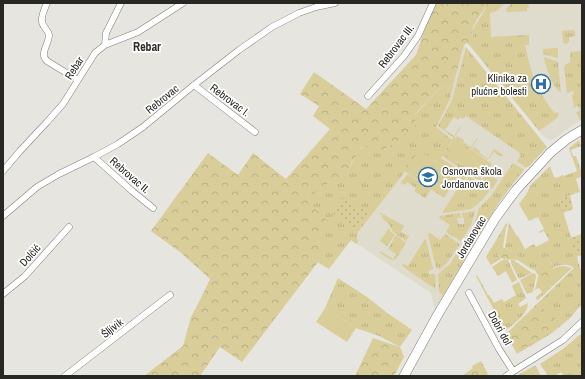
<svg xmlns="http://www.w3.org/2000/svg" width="585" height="379" viewBox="0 0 585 379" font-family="'Archivo Narrow',sans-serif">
	<defs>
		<pattern id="grass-tufts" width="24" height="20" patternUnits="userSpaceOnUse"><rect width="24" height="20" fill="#d9cd9a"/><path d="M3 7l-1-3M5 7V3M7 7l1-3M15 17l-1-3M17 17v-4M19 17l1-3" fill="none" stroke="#bab085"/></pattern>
		<pattern id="forest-crowns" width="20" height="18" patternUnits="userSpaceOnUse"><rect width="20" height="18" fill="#d9cd9a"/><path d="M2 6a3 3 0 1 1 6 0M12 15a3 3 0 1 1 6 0" fill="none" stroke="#bab085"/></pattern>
		<pattern id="garden-dots" width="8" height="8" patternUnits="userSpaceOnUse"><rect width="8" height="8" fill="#d9cd9a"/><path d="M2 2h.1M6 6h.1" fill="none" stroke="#bab085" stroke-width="1.8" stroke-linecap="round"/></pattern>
	</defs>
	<rect width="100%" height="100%" fill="#e7e5df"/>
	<path fill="#dfdbcd" d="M489,3h93v116l-16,11 -12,9 -3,1 -7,-3 -73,-90 1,-2 2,-20z
		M464,45l83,102 -19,20h-1l-3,3v1l-13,15 -13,18 -63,106 -4,-17 -80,-53 -22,-18 -23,-22 148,-118z"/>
	<path fill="url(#grass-tufts)" d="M489,3h16l-8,8 -7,2 1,24 38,-2v10h-4c3,13 6,27 11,39 5,11 12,20 18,29l3,-1 2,2 -1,3 -19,14 -68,-84 2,-4v-14z
		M512,3h16l1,5h-2v3l-20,1 -1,-3z
		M575,30v6l-6,1v4l-2,3 -4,-1 -1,-12z
		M466,47l81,100 -19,20h-3l-8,-6 4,-6 -2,-1 1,-1 -54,-37 -3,3 -3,-2 -2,3 -4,-3 -9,13 9,6 6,-9h1l-7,11 -16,-12 14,-26z
		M558,48v10l-15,-4v-5z
		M582,51v68l-2,1 -4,-8 4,-1 -1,-4 -2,-1 -3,2 -1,-1 1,-1 -2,-11 2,-1 -1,-3 -6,2 -3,-26 2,-3 4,-1v-11z
		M544,57l14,5 3,31c-9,-7 -15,-25 -17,-36z
		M454,82l-4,17 -14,28 16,13 -8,13 37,25 2,5 -13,-9v-2l-1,2 -27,-18 -1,2 26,17 -3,5 -32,-21 -29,11 1,1v2l-46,59 -1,5 1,5 -2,2 -5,-4 -22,29 -17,-10v-4l8,-9 -1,-7 -13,-39c12,-13 29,-21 43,-30 2,-6 10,-24 17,-24 6,0 11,6 18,4 6,-2 26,-21 32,-26l-1,-9 22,-24 6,-3 6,-2z
		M457,136l7,4 -1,2 8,5 6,-9h1l-7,11 -16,-10z
		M579,140l2,6 -10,4 2,6h3l5,15h1v5l-6,3 4,13 -15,5 -5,4 22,73v30l-13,15 -17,14 -35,21 -11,-20 68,-66c-6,-5 -14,-3 -20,-1l-8,-11 -7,10 -6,4 -17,-11 3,-3 -14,-8 4,-25 8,13h1l7,13 9,-5 2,3 13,-7 -5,-9 -5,2v-1l5,-3 -6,-12 -9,4 -10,-17 7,-9 4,-9 20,-20 4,11 2,1 7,-3 1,1 13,-5 -8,-23z
		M474,147l6,4v2l8,6 6,-10 9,6 -1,2 -8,-5 -6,8 -16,-10z
		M513,163l11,7 -13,16 -13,18 -27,44 -8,-5 10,-15 6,-20 12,-12z
		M488,171l3,2 -1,2 8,5 -6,9 -7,-4 -2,-7z
		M408,174l23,16 -6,8 -11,-7 2,-3 -9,-6 -2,3 -4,-3z
		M469,176l20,14v2l-11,12 -7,5 -27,4 -1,-2 16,-24 3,1z
		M475,211l-4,14 -10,16 -15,-9 4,-7 -11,-7 1,-2 20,-3 1,5h-4l1,6h6v-6h-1l-1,-5z
		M379,212l25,14 -3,6 8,4 -3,5 -13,-9 -4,-8 -7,-6 1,-2 -3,-2z
		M507,222l-4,25 -6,8 5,3 -11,7 -5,-8z
		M389,228l2,4 4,3 -8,11 -7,-5z
		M430,233l10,7 5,-6 15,10 -14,20 -6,5 -4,-1 -8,-34z
		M396,235l10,8 -10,16c-6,3 -12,-4 -17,-7l1,-1 13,8 3,-5 -8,-5z
		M425,239l1,1 7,29 -5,2 1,3h6l1,7 -1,8 -33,-23 1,-2 5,2z
		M462,245l2,1v2l5,4 -26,43 -4,-3 -1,-18 12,-10z
		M504,259l4,1 9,20 -5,3 -6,-12 -8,5 -6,-9z
		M512,259l3,2 17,12 -13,6 -8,-16v-3z
		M564,266l8,2 -34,32 -2,-1v-2l6,-5 -3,-4 -4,2 3,-13 1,-1 3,4 14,-13z
		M533,273l2,1 1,2 -3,16 -6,2 -7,-14z
		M477,275l11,20h1l5,8 8,-4 2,3 12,-7 -4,-9 1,-1 6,-3 7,16 -8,6 2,3 8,-4c0,12 -15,21 -23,28l-29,-55z
		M338,278l29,19 19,15 26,18 -12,17 -21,-11 -23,-8 -31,-20z
		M582,333v43h-19l-2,-4 -6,4h-7l-8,-12 23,-15z
		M534,366h2l5,10h-25z"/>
	<path fill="url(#forest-crowns)" d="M434,3h55c-4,6 -15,19 -16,25 -2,7 3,13 -2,19l-4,-4 -3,2 -10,37 -5,4 -6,2 -6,3 -22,23 1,10 -2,6 -32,21 -6,-1 -8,-4h-3l-3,1 -11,16 -2,7 -2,4 -12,4 -25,18 -4,4 23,22 -10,17 1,7 -2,4 -6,5v4l6,3 -76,100 -22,-15 -20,29h-56l39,-30 8,-29 8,-15 11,-23 -30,-27 -29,-21 57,-78 30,22 15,-22 33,26 44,-50 -17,-13 6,-10 -19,-12 14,-22 52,37 50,-54z
		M454,138l38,26 -9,14 -39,-25z
		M417,149l41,27 -14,22 -41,-28z
		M503,247l16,9 -4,5 -2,-2c-6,2 -11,-1 -16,-4z
		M546,256l8,12 -1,2 3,4 -8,5 -2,-2 -4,4 -8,-12 5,-3 -2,-3z
		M541,307l21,17 -21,15 -24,13 -9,-17z
		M373,338l27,9 4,10 -10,19h-39z
		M481,361l7,13 -3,2h-23l11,-8 -1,-2z"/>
	<path fill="url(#garden-dots)" d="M570,195l3,14 -10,4 -3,-12 5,-4z
		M344,196l11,9 15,8 -14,17 -5,-2 1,-3 -11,-9h-5l-5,-5z
		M582,234v21l-6,2 -6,-19z"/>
	<path fill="#d9cd9a" d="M456,141l24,16 -8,14 -25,-17z
		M417,153l37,25 -12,18 -37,-25z
		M325,308l31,20 -9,14 -31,-20z"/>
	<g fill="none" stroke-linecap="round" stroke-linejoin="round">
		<defs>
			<path id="street" d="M47,3c-2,5 -6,13 -5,18 0,6 6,8 7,14 0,9 -10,19 -2,26l31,19
				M105,45l1,-12 15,-30
				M194,85l61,47
				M368,96l36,-40 14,-20 15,-33
				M94,157l38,34 21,17
				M3,171l17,-20 27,-29 16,-18 32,-51 10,-8 33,-13 45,-29
				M3,216l34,-29 22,-13 35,-17 24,-13 25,-17 51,-42 45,-35 33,-23 27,-14 17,-6 19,-4
				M469,293l30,56 14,22
				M3,294l22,-18 44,-49
				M65,376l105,-81
				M506,376l57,-36 19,-18"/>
			<path id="secondary" d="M404,376l33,-60 59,-99 20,-27 35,-38 16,-13 15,-9"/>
		</defs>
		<use href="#street" stroke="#7f7e77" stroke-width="7"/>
		<use href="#secondary" stroke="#7f7e77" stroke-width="10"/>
		<use href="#street" stroke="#fff" stroke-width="6"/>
		<use href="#secondary" stroke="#fff" stroke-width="9"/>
	</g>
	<defs>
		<symbol id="hospital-ring" viewBox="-11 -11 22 22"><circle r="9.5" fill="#fff" stroke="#2d6fa5" stroke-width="1.5"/><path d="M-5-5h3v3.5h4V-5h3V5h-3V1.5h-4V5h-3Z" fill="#2d6fa5"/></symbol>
		<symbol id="school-ring" viewBox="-11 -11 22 22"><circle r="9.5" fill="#fff" stroke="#2d6fa5" stroke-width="1.5"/><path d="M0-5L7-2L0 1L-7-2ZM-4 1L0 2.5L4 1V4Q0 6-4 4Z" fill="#2d6fa5"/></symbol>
	</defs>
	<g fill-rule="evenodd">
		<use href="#hospital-ring" x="530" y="73" width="22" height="22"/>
		<use href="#school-ring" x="417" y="166" width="22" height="22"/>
	</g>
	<g text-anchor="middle" stroke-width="3.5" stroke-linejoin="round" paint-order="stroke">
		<g font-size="11" fill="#272724" stroke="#fff">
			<text transform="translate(396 46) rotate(-53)" y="4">Rebrovac III.</text>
			<text transform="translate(74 68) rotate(-57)" y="4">Rebar</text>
			<text transform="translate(162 99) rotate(-39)" y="4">Rebrovac</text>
			<text transform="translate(230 100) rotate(37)" y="4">Rebrovac I.</text>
			<text transform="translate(130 175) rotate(41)" y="4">Rebrovac II.</text>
			<text transform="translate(471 237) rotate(-59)" y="4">Jordanovac</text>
			<text transform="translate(30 255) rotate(-48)" y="4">Dolčić</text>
			<text transform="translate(112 328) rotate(-38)" y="4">Šljivik</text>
			<text transform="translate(500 328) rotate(61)" y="4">Dobri dol</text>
		</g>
		<g font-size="11" fill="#272724" stroke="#fff" text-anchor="end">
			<text x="527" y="82">Klinika za<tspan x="527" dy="13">plućne bolesti</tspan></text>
			<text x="442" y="175" text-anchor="start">Osnovna škola<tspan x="442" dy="13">Jordanovac</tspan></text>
		</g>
		<g font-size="12" font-weight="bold" fill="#2d2c26" stroke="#fff">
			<text x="147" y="51">Rebar</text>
		</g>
	</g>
	<rect width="585" height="379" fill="none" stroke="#272724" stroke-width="8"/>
</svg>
